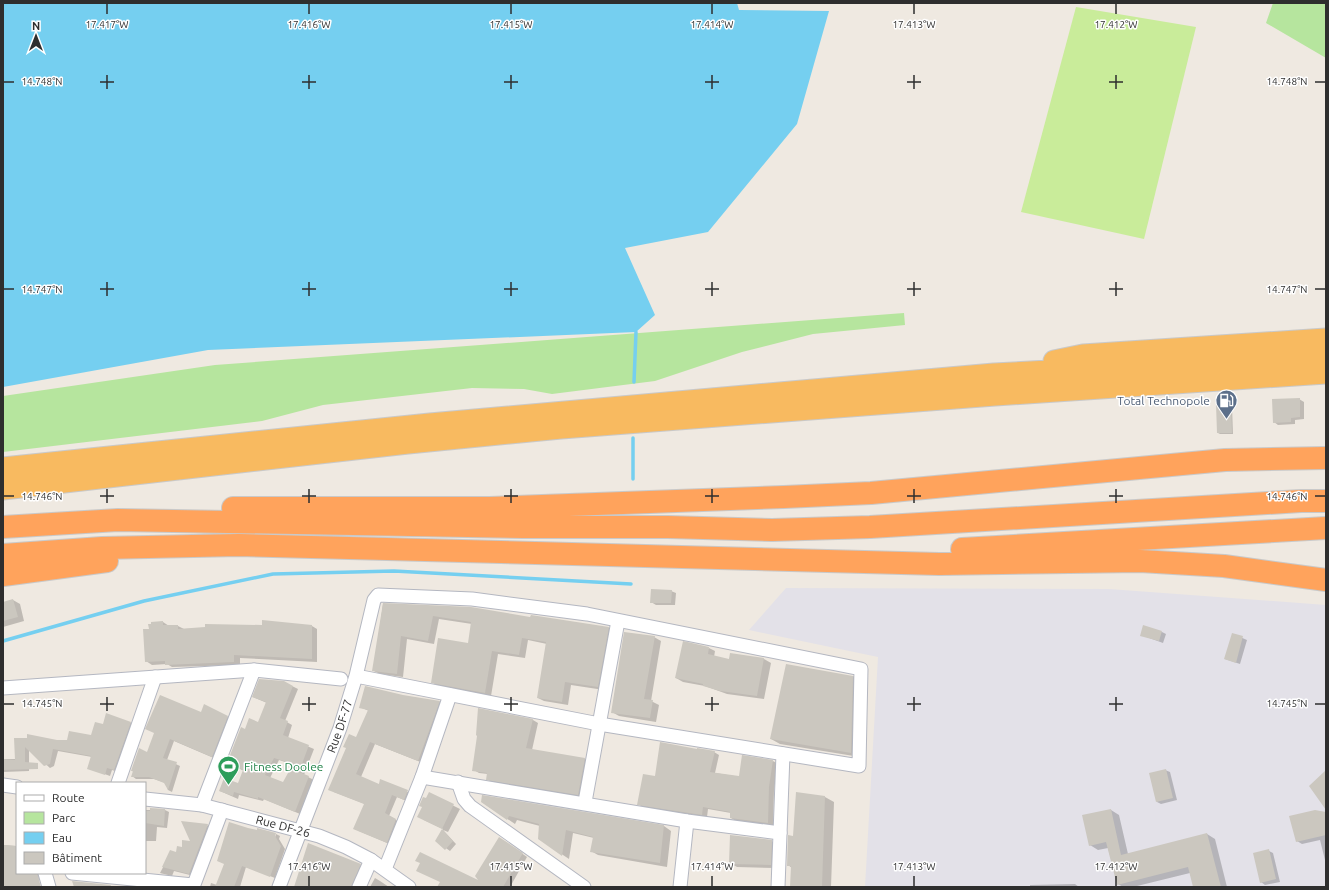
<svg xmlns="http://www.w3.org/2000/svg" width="1329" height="890" viewBox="0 0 1329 890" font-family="Ubuntu,sans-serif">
	<rect width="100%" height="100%" fill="#efe9e1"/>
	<path fill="#e3e1e8" d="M786,588l323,1 217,16v282h-461l13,-230 -129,-27z"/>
	<path fill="#b6e59e" d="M1273,3h53v55l-60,-35z
		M904,313l1,12 -92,9 -71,18 -87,29 -103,13 -28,-5 -52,-1 -149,17 -61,16 -259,31v-56l212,-31z"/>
	<path fill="#c9ec9a" d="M1076,7l120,20 -52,212 -123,-27z"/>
	<path fill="#75cff0" d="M3,3h734l2,7 90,1 -32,113 -89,108 -83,16 30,67 -19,17 -428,18 -205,37z"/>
	<path fill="#0003" fill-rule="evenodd" d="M1299,399l5,3v17l-9,1v4l-17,1 -4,-3z
		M1231,405l1,1 1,28h-13l-2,-1z
		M671,591l5,2 -1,12h-19l-5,-3z
		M13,600l7,4 4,17 -21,6v-24z
		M383,604l226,24 6,3 -11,59 -33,-5 -3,20 -24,-4 -6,-3 9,-54 -19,-4 -3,18 -27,-4 -7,42 -53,-10 -6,-4 37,-37 3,-21 -33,-5 -5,25 -27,-5 -4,38 -23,-3 -6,-3z
		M163,622l6,4h9l6,3 128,-3 5,3v33l-77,-4v7l-68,2 -5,-3 -15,1 -6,-4 4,-31z
		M1162,632l4,2 -3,9 -22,-8z
		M1233,634l14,6 -7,24 -15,-5z
		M654,637l7,4 -10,60 8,4 -3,17 -37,-6 -7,-4z
		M709,648l6,3 -1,6 15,3 2,-6 33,5 7,4 -7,36 -37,-5 -22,-8 -22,-4 -7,-4z
		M853,676l9,6 -2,75 -80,-13 -9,-5z
		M292,686l6,3 -13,32 7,4 -4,13 26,11 -10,26 10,5 -14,34 -36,-15 -1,2 -24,-6 -1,4 -18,-8 19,-6 5,-14 -16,-8 17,-32 14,-7 8,-21 -14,-6zM279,760l15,5 -10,18 -14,-5z
		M412,698l27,4 5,2 -21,59 -48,-19 -14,33 18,8 2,-5 31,14 -3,8 -12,-5 -8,19 12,7 -9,22 -33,-14 6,-27 -31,-12 35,-81 -9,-4z
		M479,710l54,10 5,3 -6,27 53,9 5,3 -7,35 -91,-15 -5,-3 1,-5 -9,-1 -5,-3 4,-34z
		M201,713l26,4 5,2 -16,40 -42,-18 -7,19 13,6 -8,26 -4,-2 -2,-7 -12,-4h-18l-4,-3 2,-4 -2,-1 16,-18z
		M131,723l4,2 -17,47 -6,-2 -2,6 -22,-8 4,-11 -34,-6 -4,15 -4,2 -21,-19v22l-26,1v-13h13l-1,-20 53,2 24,-5 11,-11z
		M697,751l17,1 5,3 -4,18 25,4 33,-16 5,3 -4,26 -1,36 -37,-5 -5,-3v-5l-23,-4 -1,8 -64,-10 -5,-3 18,-27z
		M1165,770l5,2 7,28 -16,4 -4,-2z
		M430,794l30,15 -12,23 -5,-2 13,14 -6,7 -14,-10 7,-12 -19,-9 3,-21z
		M797,794l28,3 9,5 -3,85h-40l1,-19 -4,-3 6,-28z
		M482,802l182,24 7,5 -4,36 -69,-12 -7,-4 3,-13 -21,-5 -4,26 -30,-20 1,-13 -23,-6 -2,4z
		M145,810h20l4,2 -2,16 -10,-1 -1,14h-11z
		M1111,810l8,5 9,39 79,-20 8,5 12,48h-33l-4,-14 -57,14h-10l-5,-3 -10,-36 -10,2 -8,-5z
		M1326,813v51l-6,-24 -18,4 -5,-3z
		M208,825l4,2 -18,49 -20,-5 -2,5 -12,-3 11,-21 5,1 16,-11z
		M276,834l4,2 -1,3 6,10 -10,29 -29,-11 -6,20h-30l1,-4 6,2 57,-44z
		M17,839v34h22l-1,14h-35v-42l13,1z
		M504,841l23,16 -17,30h-67l39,-4z
		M771,841l7,4 -1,23 -40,-1 -7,-4z
		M1269,851l4,2 7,29 -15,3 -4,-3z
		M360,865l4,2 -8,20h-61z
		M375,878l5,3 9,6h-19z
		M1075,884l4,3h-49v-2z"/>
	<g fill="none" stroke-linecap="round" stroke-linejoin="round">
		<path stroke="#75cff0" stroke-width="3.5" d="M634,382l2,-50
			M633,479v-41
			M3,641l141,-40 129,-27 121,-3 237,13"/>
	</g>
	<path fill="#cbc7bf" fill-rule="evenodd" d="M1300,398v19l-9,1v4l-18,1 -1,-24z
		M1216,404h15l1,29h-15z
		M651,589l21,1 -1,13h-21z
		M13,599l5,18 -15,4v-19z
		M383,603l88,4 59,10 1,-2 78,12 -11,60 -33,-5 -3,20 -25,-4 9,-56 -24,-4 -3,17 -27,-4 -7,42 -54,-10 7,-45 30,5 3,-21 -38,-6 -5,25 -27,-5 -4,38 -25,-3z
		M262,620l50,5v34l-78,-4v7l-69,3v-4l-20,1 -2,-33h6l-1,-5h3v-2l12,-1v4h15v4l27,-2v-3l57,1z
		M1143,625l19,6 -3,10 -19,-5z
		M624,632l31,4 -11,63 9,1 -3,18 -39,-5z
		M1232,633l11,3 -7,27 -12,-4z
		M683,641l26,6 -1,7 21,5 1,-6 34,5 -7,38 -37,-5 -17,-5v-2l-28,-6z
		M786,664l67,12 -2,77 -81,-14z
		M259,679l25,2 9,5 -13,32 8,3 -5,14 26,10 -10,27 10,4 -14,36 -37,-15v2l-24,-7 -1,4 -14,-5 5,-13 14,5 5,-13 -16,-7 14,-36 4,2 4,-11 9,4 8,-20 -14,-5zM274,758l19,6 -10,18 -18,-7z
		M365,686l38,9 37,6 -22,60 -48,-19 -14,32 23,10 1,-5 28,11 -4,10 -12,-5 -7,18 11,6 -9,24 -34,-14 11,-25 -36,-14 18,-42 -3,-1 6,-13 7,3 12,-27 -9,-2z
		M160,695l41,17 3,-8 24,12 -16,41 -42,-18 -7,19 14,4 -9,28 -4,-7 -15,-6h-18l2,-6h-2l8,-23 8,4 7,-19 -9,-4z
		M478,708l55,11 -7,29 59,10 -7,37 -92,-15 1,-7 -15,-2 5,-35 -1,-1z
		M106,713l25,9 -17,48 -7,-2 -2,7 -18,-6 4,-13 -38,-7 -3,15 -6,2 -19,-19v15l13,1v6l-35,1v-11l12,1 -1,-22h13v-4l30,6h10l2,-9 22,4 4,-13 8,2z
		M660,742l37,7v-1l18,3 -5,21 29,4 3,-21 31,5 -4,27 -1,36 -38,-5v-6l-27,-5 -1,8 -65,-10 6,-31 12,2z
		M1166,769l7,29 -17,4 -7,-29z
		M1326,770v40l-17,-24z
		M429,792l25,12 -12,25 -25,-12 5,-10 -3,-1 4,-9 3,1z
		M796,792l29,4 -3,91h-32l1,-21h-4l1,-31 5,1z
		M482,795l182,30 -4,38 -70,-11 3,-15 -27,-7 -4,26 -24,-17 1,-15 -30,-8 -2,4 -26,-18z
		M150,808l15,1 -1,17 -19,-3v-12h5z
		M1111,809l10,46 86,-22 14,54h-28l-5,-20 -71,18 -11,-43 -17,4 -7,-31z
		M1315,810l11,2v23l-30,7 -7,-26z
		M181,821l27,3 -19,50 -27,-7 8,-17 6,2 1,-6 5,1v-7l8,1z
		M229,822l19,6 9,2v-2l19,5 -1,3 6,10 -11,31 -28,-11 -8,21h-19l9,-23 -7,-3z
		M442,829l11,12 -8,9 -10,-9z
		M730,835l42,5 -1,25 -42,-1z
		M499,837l24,16 -20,34h-66l3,-5 -24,-11 4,-8 -5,-2 5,-9 58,28 -3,-4z
		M308,843l53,21 -10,23h-57z
		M3,845l14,1v27h20l4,14h-38z
		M1269,849l7,30 -16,4 -7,-30z
		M72,881l39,4 -1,2h-36z"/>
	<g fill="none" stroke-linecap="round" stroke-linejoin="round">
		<defs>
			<g id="minor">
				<path d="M3,688l251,-18 87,9"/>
				<path d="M422,777l265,44 93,12"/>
				<path d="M458,782l6,17 6,7 114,81"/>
				<path d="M118,783l37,-106"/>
				<path d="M3,785l14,2"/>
				<path id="s1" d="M145,799l57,6 117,31 27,11 25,13 38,27"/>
				<path d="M585,802l33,-181"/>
				<path d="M202,805l52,-135"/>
				<path d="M385,869l37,-92 28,-82"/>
				<path d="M45,873l4,14"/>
				<path d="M72,873l121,12"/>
				<path d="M193,887l29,-77"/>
				<path id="s2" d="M279,887l61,-159 16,-52 18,-76 4,-5 94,4 115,15 274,55 -2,97 -260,-42 -243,-48"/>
				<path d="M359,887l12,-27"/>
				<path d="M680,887l7,-66"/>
				<path d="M778,887l5,-133"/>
			</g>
			<path id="trunk" d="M1054,361l29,-6 243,-16
				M3,468l427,-44 564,-50 332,-18
				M3,489l405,-46 153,-15 434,-33 331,-22"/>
			<path id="motorway" d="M233,508h257l294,-11 87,-4 354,-33 101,-2
				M3,527l115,-7 405,7h145l104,3 98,-3 431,-26h25
				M962,549l364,-21
				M3,555l99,-7 137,-3 700,19 201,-3 84,5 102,14
				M3,575l104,-14"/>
		</defs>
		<use href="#minor" stroke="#b4b7c1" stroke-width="15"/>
		<use href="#trunk" stroke="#c9c9c9" stroke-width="23"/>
		<use href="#motorway" stroke="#c9c9c9" stroke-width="24"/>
		<use href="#minor" stroke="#fff" stroke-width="13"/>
		<use href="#trunk" stroke="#f8ba60" stroke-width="21"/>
		<use href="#motorway" stroke="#ffa35c" stroke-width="22"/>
	</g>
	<path fill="none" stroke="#2e2e2e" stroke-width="1.5" d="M107,4v10M309,4v10M511,4v10M712,4v10M914,4v10M1116,4v10M107,75v14M309,75v14M511,75v14M712,75v14M914,75v14M1116,75v14M4,82h10M100,82h14M302,82h14M504,82h14M705,82h14M907,82h14M1109,82h14M1315,82h10M107,282v14M309,282v14M511,282v14M712,282v14M914,282v14M1116,282v14M4,289h10M100,289h14M302,289h14M504,289h14M705,289h14M907,289h14M1109,289h14M1315,289h10M107,489v14M309,489v14M511,489v14M712,489v14M914,489v14M1116,489v14M4,496h10M100,496h14M302,496h14M504,496h14M705,496h14M907,496h14M1109,496h14M1315,496h10M107,697v14M309,697v14M511,697v14M712,697v14M914,697v14M1116,697v14M4,704h10M100,704h14M302,704h14M504,704h14M705,704h14M907,704h14M1109,704h14M1315,704h10M309,876v10M511,876v10M712,876v10M914,876v10M1116,876v10"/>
	<defs>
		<symbol id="fuel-pin" viewBox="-11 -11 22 30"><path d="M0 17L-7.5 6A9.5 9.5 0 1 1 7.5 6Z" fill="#5c6f8a" stroke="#fff"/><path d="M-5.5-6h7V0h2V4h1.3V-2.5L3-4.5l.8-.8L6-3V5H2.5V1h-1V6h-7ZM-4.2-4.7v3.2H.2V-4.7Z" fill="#fff"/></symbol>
		<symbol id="stadium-pin" viewBox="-11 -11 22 30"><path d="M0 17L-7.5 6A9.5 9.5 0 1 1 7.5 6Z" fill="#2e9e5b" stroke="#fff"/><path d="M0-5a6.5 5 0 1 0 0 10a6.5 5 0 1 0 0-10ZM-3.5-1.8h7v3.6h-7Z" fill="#fff"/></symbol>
	</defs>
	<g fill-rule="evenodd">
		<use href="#fuel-pin" x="1214" y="388" width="25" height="34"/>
		<use href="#stadium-pin" x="216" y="754" width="25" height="34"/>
	</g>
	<g text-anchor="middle" stroke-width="3" stroke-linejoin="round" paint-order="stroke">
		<g font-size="12" fill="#4e5e75" stroke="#fff" text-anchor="end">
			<text x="1210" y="405">Total Technopole</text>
		</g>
		<g font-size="12" fill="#2e2e2e" stroke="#fff">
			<text dy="4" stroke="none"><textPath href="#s2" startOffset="172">Rue DF-77</textPath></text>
			<text dy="4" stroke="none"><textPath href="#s1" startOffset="141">Rue DF-26</textPath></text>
		</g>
		<g font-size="12" fill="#27864d" stroke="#fff" text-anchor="start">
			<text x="244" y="771">Fitness Doolee</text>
		</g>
	</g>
	<g font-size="10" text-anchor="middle" fill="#2e2e2e" stroke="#fff" stroke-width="3" stroke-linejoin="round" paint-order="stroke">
		<text x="107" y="28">17.417°W</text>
		<text x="309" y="28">17.416°W</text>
		<text x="511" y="28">17.415°W</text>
		<text x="712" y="28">17.414°W</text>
		<text x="914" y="28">17.413°W</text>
		<text x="1116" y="28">17.412°W</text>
		<text x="42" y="85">14.748°N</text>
		<text x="1287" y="85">14.748°N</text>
		<text x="42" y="293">14.747°N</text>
		<text x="1287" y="293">14.747°N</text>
		<text x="42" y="500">14.746°N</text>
		<text x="1287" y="500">14.746°N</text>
		<text x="42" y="707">14.745°N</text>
		<text x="1287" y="707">14.745°N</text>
		<text x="309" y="870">17.416°W</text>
		<text x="511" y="870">17.415°W</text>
		<text x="712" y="870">17.414°W</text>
		<text x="914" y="870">17.413°W</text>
		<text x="1116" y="870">17.412°W</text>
	</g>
	<rect width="1329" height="890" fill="none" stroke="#2e2e2e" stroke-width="8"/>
	<rect x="16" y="782" width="130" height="92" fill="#ffffff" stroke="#ababab"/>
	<rect x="24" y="795" width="20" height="6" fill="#ffffff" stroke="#ababab"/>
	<text x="52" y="802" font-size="12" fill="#2e2e2e">Route</text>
	<rect x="24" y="812" width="20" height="12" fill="#b6e59e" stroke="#ababab"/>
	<text x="52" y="822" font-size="12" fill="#2e2e2e">Parc</text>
	<rect x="24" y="832" width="20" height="12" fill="#75cff0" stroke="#ababab"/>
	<text x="52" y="842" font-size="12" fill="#2e2e2e">Eau</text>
	<rect x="24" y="852" width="20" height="12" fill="#cbc7bf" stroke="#ababab"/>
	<text x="52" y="862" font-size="12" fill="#2e2e2e">Bâtiment</text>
	<g transform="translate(36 36)" stroke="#ffffff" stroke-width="3" paint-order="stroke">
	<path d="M0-3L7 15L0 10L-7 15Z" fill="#2e2e2e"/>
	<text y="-6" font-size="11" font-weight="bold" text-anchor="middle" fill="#2e2e2e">N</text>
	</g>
</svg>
